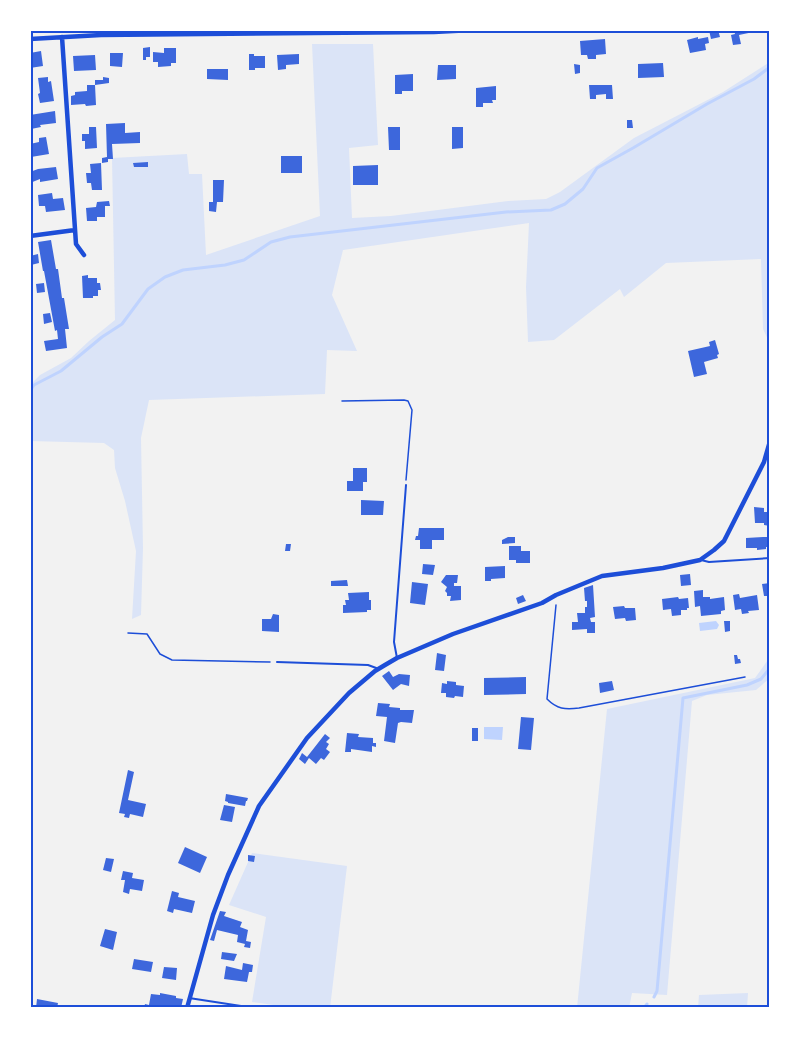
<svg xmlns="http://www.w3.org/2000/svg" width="800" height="1038" viewBox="0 0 800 1038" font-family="Signika,sans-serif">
	<rect width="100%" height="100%" fill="#f2f2f2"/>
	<path fill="#dbe4f7" d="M312,44h61l5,101 -29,3 3,70 39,-2 117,-15 38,-2 14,-7 74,-54 89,-46 47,-30v282l-7,-15 -2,-70 -95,4 -42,34 -4,-8 -66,51 -26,2 -2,-55 3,-64 -186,27 -11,45 25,56 -30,-1 -2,44 -176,6 -8,38 2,110 -2,67 -9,4 4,-68 -11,-50 -10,-33 -1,-18 -10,-7 -74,-2v-56l10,-10 31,-17 18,-17 26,-21 -3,-162 75,-4 2,20h13l4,81 114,-39z
		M770,657v21l-14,12 -49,5 -15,6 -25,294 -35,-2 -3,15h-52l30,-299 148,-31z
		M252,853l95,13 -17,142h-35l-43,-6 14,-85 -37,-12z
		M748,993l-1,15h-49l1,-13z"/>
	<path fill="#bfd3fe" d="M716,621l3,4 -2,4 -17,2 -1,-8z
		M484,727h19l-1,13 -18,-1z"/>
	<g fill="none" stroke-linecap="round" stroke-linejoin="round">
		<path stroke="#bfd3fe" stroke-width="3" d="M30,391l4,-6 27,-14 41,-34 20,-13 26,-35 17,-12 18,-7 42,-5 19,-5 27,-18 19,-5 216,-25 45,-2 14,-6 18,-15 14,-21 36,-20 74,-44 47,-25 16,-12
			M654,997l3,-6 26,-293 64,-13 14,-6 9,-11
			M644,1008l3,-4"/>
	</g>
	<path fill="#3d67dc" d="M709,30h9l2,7 -9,2z
		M734,30h24v1l-19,4 2,9 -8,1 -2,-10 4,-1z
		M698,37v2l10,-2 1,6 -4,1 1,6 -16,3 -3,-13z
		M605,39l1,15 -10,1v4h-8l-1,-4h-6l-1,-14z
		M150,47v10h-4v3h-3v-12z
		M164,48h12v15h-5v3l-13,1v-5h-5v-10l11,1z
		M41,51l2,15 -13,2v-15z
		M110,53h13l-1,14 -12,-1z
		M249,54h5v2h11v12h-10v2h-6z
		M299,54v10l-13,1v4l-8,1 -1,-15z
		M95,55l1,15 -22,1 -1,-15z
		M663,63l1,14 -26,1v-14z
		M574,64l6,1v8l-5,1z
		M438,65h18v14l-19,1z
		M207,69h21v11l-21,-1z
		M413,74v17h-11v3h-7v-19z
		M48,77v5l3,-1 3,20 -14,2 -2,-9 2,-1 -2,-15z
		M103,77l6,1v5l-14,2 1,20 -10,1 -1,-2 -14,1v-9l4,-1v-3l12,-1v-6h8v-5h8z
		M589,85h23l1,14h-7v-5l-10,1v4h-6z
		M496,86v14h-4l1,3h-10v4h-7v-19z
		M55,111l1,12 -16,2 1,2 -10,2 -1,-2v-12z
		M627,120h5l1,8h-6z
		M125,123v10l15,-1v11l-28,1 1,15h-5v3l-6,1v-5l5,-1 -1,-33z
		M89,127h7l1,21 -12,1v-8h-3v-7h7z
		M388,127h12v23h-11z
		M452,127h11v21l-11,1z
		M46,137l3,17 -18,3 -1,-13 9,-2v-4z
		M281,156h21v17h-21z
		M148,162v5h-14l-1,-4z
		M101,163l1,27h-10l-1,-7h-4l-1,-10h5l-1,-9z
		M378,165v20h-25v-19z
		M56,167l2,12 -18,3v-3l-10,4v-11l8,-3z
		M213,180h11l-1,22h-6l-1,10 -7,-1v-9h4z
		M52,193l1,6 10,-1 2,12 -19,2 -1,-6h-6l-1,-11z
		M109,201l1,5h-5v11h-8v4h-10l-1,-13 10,-1 1,-5z
		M51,240l5,29h2l4,29h2l5,31h-4l2,19 -21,3 -2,-10 14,-2 -1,-9 -2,1 -11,-60h-1l-5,-29z
		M38,254l1,9 -8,2 -1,-9z
		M88,275v3h9v5h3l1,7h-3v6h-5v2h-10l-1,-22z
		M44,283l1,9 -8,1 -1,-9z
		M50,313l2,9 -8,2 -1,-10z
		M715,340l4,14 -2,1 1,3 -14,4 3,12 -13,3 -6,-26 22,-5 -1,-4z
		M353,468h14v14h-4v9h-16v-10h6z
		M361,500l23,1 -1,14h-22z
		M754,507l10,1v4h6v14l-6,-1v-2h-9z
		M419,528h25v12h-12v9h-12v-9h-5l1,-4h2z
		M508,537h7v6l-13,1v-4z
		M763,537h7v10h-4v2l-9,1v-2h-11v-10z
		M286,544h5l-1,7h-5z
		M509,546h12v5h9v12h-14v-3h-7z
		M423,564l12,1 -2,10 -11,-1z
		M505,566v12l-14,1v2h-6v-14z
		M690,574l1,11 -10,1 -1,-11z
		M446,575h12l-1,8h-3v3h7v14l-11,1 1,-5h-4v-3l-2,-2 2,-4 -6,-5z
		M347,580l1,6h-17v-5z
		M412,582l16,2 -3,21 -15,-2z
		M770,583v13h-6l-2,-12z
		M593,585l2,32 -5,1 1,4h4v11h-8v-4l-15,1v-8h6l-1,-9h8v-6h2v-6h-2l-1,-13z
		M703,590v7h7v2l14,-2 1,13 -4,1v3l-20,2 -1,-10 -5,1 -1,-16z
		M369,592v8h2v10h-4v2l-24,1v-8h3l-1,-5h4l-1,-7z
		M739,594l1,4 17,-3 2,15 -11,1 1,2 -7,1 -1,-5 -6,1 -2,-15z
		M523,595l3,6 -8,3 -2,-6z
		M678,597l1,2 9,-1 1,10h-2v2h-6v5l-9,1 -1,-7 -8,1 -1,-11z
		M624,606l1,2h10l1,12 -10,1 -1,-3 -10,1 -2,-12z
		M273,614l6,1v17l-17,-1v-12h9z
		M724,621h6v10l-5,1z
		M437,653l9,2 -2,16 -9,-1z
		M734,655h3l1,4h2l1,4 -6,1z
		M389,671l4,6 6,-3 11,1 -1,11 -8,-2 -8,6 -11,-14z
		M526,677v17l-42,1v-17z
		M447,681l9,1v3l8,1 -1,11 -8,-1 -1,2 -8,-1v-4h-5l1,-10 5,1z
		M612,681l2,9 -14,3 -1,-10z
		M378,703l12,1 -1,3 11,1v2h14l-2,13 -11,-1 -3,1 -3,20 -11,-2 3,-24 -11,-1z
		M521,717l13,1 -3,32 -13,-1z
		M472,728h6v13h-6z
		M347,733l12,1 -1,3 15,1v5h3v4l-4,-1v6l-21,-3v3h-6z
		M325,734l5,4 -4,4 3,2 -3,5 4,3 -6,8 -3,-2 -5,6 -7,-6 -4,6 -6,-5 3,-6 5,4z
		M128,770l6,2 -6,28 18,4 -3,13 -13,-3 -1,4 -5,-1 1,-3 -6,-1z
		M226,794l22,4 -1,3h-1l-1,5 -17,-3v-1l-3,-1z
		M224,805l11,2 -3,15 -12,-2z
		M185,847l22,10 -7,16 -22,-10z
		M248,855l7,1 -1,6 -6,-1z
		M106,858l8,1 -3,13 -8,-2z
		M123,871l10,2 -1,5 12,2 -2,11 -12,-2 -1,5 -6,-2 2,-12h-4z
		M172,891l7,2 -1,4 17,4 -3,12 -18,-4 -1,4 -6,-2z
		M220,911l6,1 -2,4 18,6 -2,5 8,3 -2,11 5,1 -1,6 -6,-1 1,-3 -8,-2 1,-7 -21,-5 -3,11 -4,-1z
		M105,929l12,3 -4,18 -13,-4z
		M222,952l15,2 -3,7 -13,-2z
		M134,959l19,3 -2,10 -19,-3z
		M243,963l10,2 -1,7h-3l-2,10 -23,-3 2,-13 16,4z
		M164,967l13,1 -1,12 -14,-2z
		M160,993l16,3v2l7,1 -2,9 -23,-3 -1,3h-13l1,-4 4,1 2,-11 9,1z
		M37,999l21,4 -1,5h-21z"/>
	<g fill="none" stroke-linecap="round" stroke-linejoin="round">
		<path stroke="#1d4ed8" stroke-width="1.5" d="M770,193v61
			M342,401l62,-1 4,1 4,9 -6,70
			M556,605l-9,94c10,10 18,11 32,9l166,-31
			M128,633l19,1 13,20 12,6 98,2"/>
		<path stroke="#1d4ed8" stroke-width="2" d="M701,560l8,2 61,-4
			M397,658l-3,-16 12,-157
			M277,662l91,3 11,4
			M189,998l65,10"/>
		<path stroke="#1d4ed8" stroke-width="4.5" d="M62,37l14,207 8,11
			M30,39l71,-4 333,-3 39,-2
			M30,236l45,-6
			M187,1008l26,-93 15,-40 31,-69 48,-68 42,-45 26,-22 10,-6 12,-7 56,-24 89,-31 14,-8 46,-19 61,-8 37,-8 14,-10 10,-9 40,-79 6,-21"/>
	</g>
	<rect width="800" height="1038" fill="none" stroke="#ffffff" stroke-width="63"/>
	<rect x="32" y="32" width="736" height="974" fill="none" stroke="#1d4ed8" stroke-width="2"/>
</svg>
